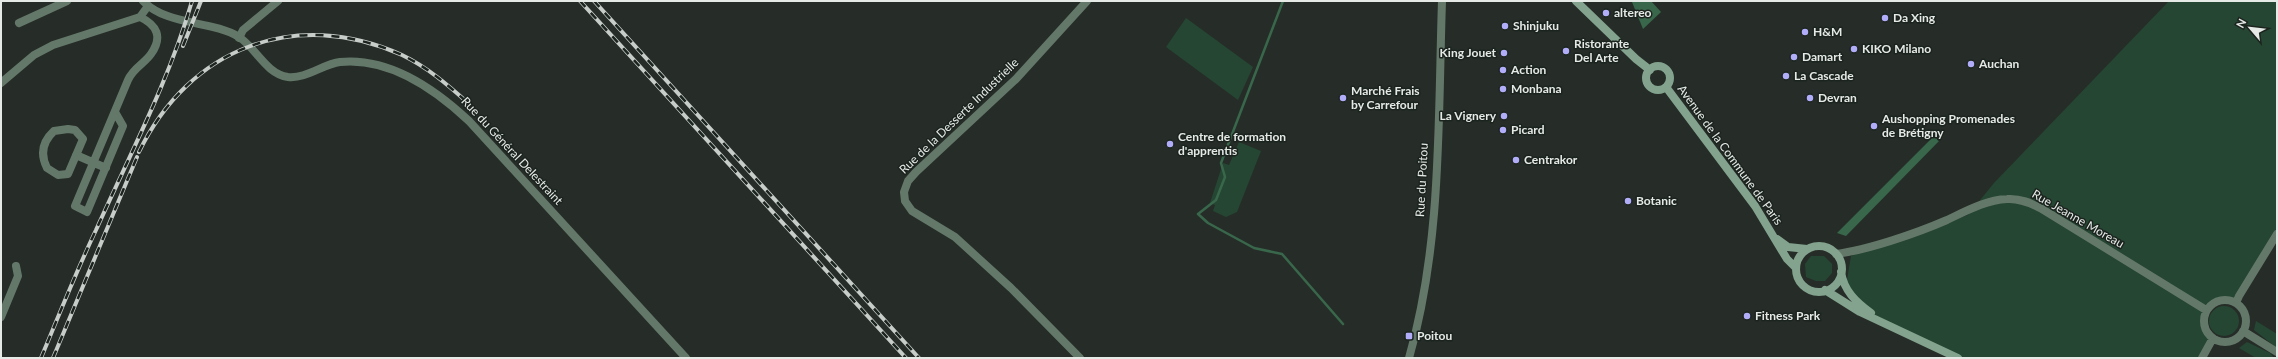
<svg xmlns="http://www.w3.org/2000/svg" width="2278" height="359" viewBox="0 0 2278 359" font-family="Lato,sans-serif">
	<rect width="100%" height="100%" fill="#262d28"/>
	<path fill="#254632" d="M2169,1h108v227l-43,72c-25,-11 -43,20 -24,39l-11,19h-236l-81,-38 -18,-14 -18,-20 5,-30 117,-41 26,-32z
		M1186,18l67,49 -15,33 -72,-53z
		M1239,142l22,9 -24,61 -11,5 -13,-6 2,-6 -5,-2 13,-40 6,2z
		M1811,256h13l8,8v9l-7,8h-9l-10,-4 -1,-13z
		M2209 321a15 15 0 1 1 30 0a15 15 0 1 1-30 0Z
		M2256,321l21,13v14l-23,-18z
		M2247,342l23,11 4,5h-18l-17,-10z"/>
	<path fill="#39674b" d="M1633,1h18l10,11 -18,17 -11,-27z
		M1934,136l5,5 -93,95 -9,-3z"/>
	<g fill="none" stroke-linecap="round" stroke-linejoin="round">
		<path stroke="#39674b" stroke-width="2.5" d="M1283,1l-62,162 4,14 -9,23 -18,14 10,9 46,25 28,6 61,70"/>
		<path stroke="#64786a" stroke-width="8" d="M143,1c24,25 68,19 96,36 17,11 27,37 49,40 18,2 35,-13 52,-15 49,-5 96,28 129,59l217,237
			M19,23l48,-22
			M239,38l4,-8 35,-29
			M1,83l33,-28 19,-10 87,-28 8,-11
			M115,112l8,14 -36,86 -12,-6 53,-126c5,-12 16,-16 23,-26 12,-17 6,-29 -11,-37
			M68,129l7,1 8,9 -15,35 -10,1 -11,-7c-7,-14 -5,-26 7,-37z
			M76,155l30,13
			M1836,254c32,-4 81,-21 111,-34 19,-9 39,-20 60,-21 13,-1 24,4 35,10l164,101
			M2204 321a21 21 0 1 1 42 0a21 21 0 1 1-42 0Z
			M2236,303l3,-7 38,-62
			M1,317l17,-41 -2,-10
			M2243,331l34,21
			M1080,358l-69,-70 -56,-51 -43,-26 -7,-10 -1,-9 4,-11 8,-9 100,-93 71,-78
			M1409,358c33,-115 29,-239 33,-357
			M2202,358l11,-20"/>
		<path stroke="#83a38e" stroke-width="8" d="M1576,1l60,58 14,11
			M1646 78a12 12 0 1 1 24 0a12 12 0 1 1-24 0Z
			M1666,87l89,119 32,53 9,9
			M1777,239l11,8 19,2
			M1796 269a23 23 0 1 1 46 0a23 23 0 1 1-46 0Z
			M1841,272c3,19 15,30 30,41
			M1825,290l35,22 98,46"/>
		<defs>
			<path id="rail" d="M580,1l326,357
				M594,1l325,357
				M183,46l18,-45
				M139,152c50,-104 156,-145 263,-97 25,12 46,30 66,48
				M41,358c18,-43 35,-86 55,-128 34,-76 73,-149 96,-229
				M53,358l84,-201"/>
		</defs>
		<use href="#rail" stroke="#c7cdc9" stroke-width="4"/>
		<use href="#rail" stroke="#1c241f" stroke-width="2.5" stroke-dasharray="8" stroke-linecap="butt"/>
	</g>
	<g fill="#b2adf9" stroke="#1c241f" stroke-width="1.5">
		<circle cx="1606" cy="13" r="4"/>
		<circle cx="1885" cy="18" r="4"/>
		<circle cx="1505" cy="26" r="4"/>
		<circle cx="1805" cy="32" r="4"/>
		<circle cx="1854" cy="49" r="4"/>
		<circle cx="1566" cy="51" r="4"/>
		<circle cx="1504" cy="53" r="4"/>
		<circle cx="1794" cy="57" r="4"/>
		<circle cx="1971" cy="64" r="4"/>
		<circle cx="1503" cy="70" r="4"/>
		<circle cx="1786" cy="76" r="4"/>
		<circle cx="1503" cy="89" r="4"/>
		<circle cx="1343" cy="98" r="4"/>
		<circle cx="1810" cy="98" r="4"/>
		<circle cx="1504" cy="116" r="4"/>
		<circle cx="1874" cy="126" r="4"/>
		<circle cx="1503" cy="130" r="4"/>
		<circle cx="1170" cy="144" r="4"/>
		<circle cx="1516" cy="160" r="4"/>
		<circle cx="1628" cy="201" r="4"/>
		<circle cx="1747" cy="316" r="4"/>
		<rect x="1405" y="332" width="8" height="8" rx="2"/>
	</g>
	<g text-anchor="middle" stroke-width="3" stroke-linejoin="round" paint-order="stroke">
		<g font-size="12" font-weight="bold" fill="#e5eae7" stroke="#1c241f" text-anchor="start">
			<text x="1614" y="17">altereo</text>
			<text x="1893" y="22">Da Xing</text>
			<text x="1513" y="30">Shinjuku</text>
			<text x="1813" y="36">H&amp;M</text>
			<text x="1574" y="48">Ristorante<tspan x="1574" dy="14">Del Arte</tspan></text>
			<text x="1862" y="53">KIKO Milano</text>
			<text x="1496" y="57" text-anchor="end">King Jouet</text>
			<text x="1802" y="61">Damart</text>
			<text x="1979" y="68">Auchan</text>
			<text x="1511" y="74">Action</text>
			<text x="1794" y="80">La Cascade</text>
			<text x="1511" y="93">Monbana</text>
			<text x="1351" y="95">Marché Frais<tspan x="1351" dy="14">by Carrefour</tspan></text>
			<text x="1818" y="102">Devran</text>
			<text x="1496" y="120" text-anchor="end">La Vignery</text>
			<text x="1882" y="123">Aushopping Promenades<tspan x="1882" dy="14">de Brétigny</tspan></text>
			<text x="1511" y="134">Picard</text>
			<text x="1178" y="141">Centre de formation<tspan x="1178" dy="14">d'apprentis</tspan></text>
			<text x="1524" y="164">Centrakor</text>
			<text x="1636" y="205">Botanic</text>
			<text x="1755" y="320">Fitness Park</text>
			<text x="1417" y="340">Poitou</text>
		</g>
		<g font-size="12" fill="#e5eae7" stroke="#1c241f">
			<text transform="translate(959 116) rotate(-44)" y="4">Rue de la Desserte Industrielle</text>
			<text transform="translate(512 151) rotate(47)" y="4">Rue du Général Delestraint</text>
			<text transform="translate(1730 155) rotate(54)" y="4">Avenue de la Commune de Paris</text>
			<text transform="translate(1422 180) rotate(-87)" y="4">Rue du Poitou</text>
			<text transform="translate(2078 219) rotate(30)" y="4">Rue Jeanne Moreau</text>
		</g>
	</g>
	<rect width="2278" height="359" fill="none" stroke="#e5eae7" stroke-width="4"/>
	<g transform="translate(2250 28) rotate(298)" stroke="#1c241f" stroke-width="3" paint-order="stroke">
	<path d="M0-3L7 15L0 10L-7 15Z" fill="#e5eae7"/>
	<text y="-6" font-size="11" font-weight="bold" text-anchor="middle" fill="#e5eae7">N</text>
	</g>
</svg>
